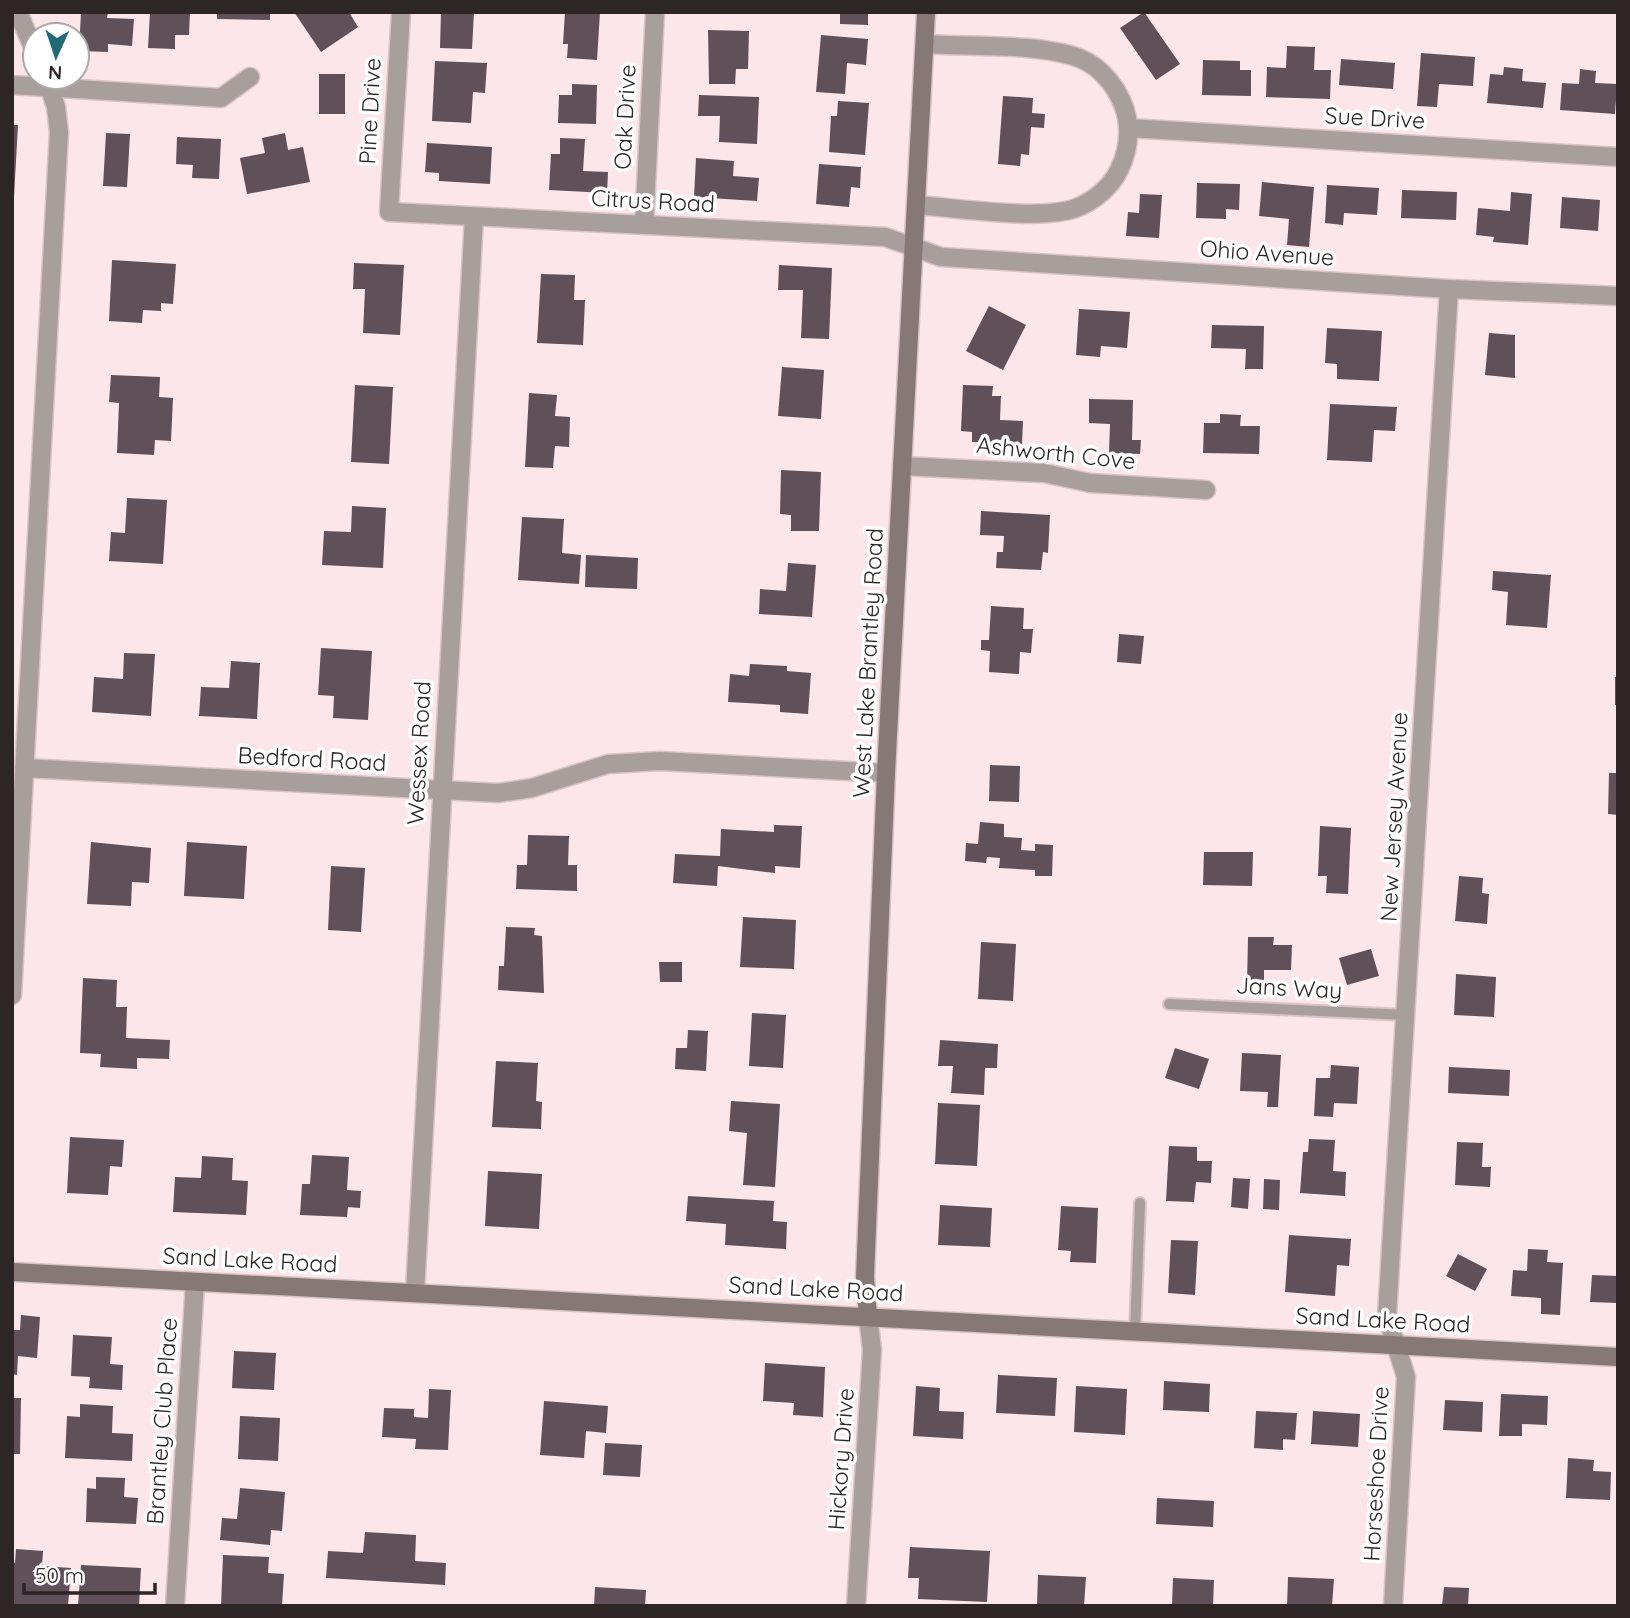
<svg xmlns="http://www.w3.org/2000/svg" width="1630" height="1618" viewBox="0 0 1630 1618" font-family="Quicksand,sans-serif">
	<rect width="100%" height="100%" fill="#fde6e9"/>
	<path fill="#5f505a" d="M81,12h27l-1,6 27,1 -2,27 -24,-2v8l-29,-1z
		M150,12h40l-1,23h-14v14l-27,-1z
		M217,12h53v8l-53,-1z
		M294,12h55l9,15 -37,25z
		M441,12h33l-2,37 -32,-1z
		M565,12h35l-3,48 -30,-2 1,-14h-5z
		M840,12h28v13l-28,-1z
		M1144,12l36,52 -24,16 -36,-52z
		M708,30l41,1 -1,38h-12l-1,15h-26z
		M821,35l47,4 -2,26 -19,-2 -2,31 -29,-2z
		M1287,46l28,1 -1,23h17l-1,29 -64,-2 1,-30 19,1z
		M1421,53l54,4 -2,29 -34,-2 -2,23 -20,-1z
		M1341,59l54,4 -2,26 -54,-4z
		M1203,60l37,1v9h11v26l-49,-1z
		M435,61l52,2 -2,30 -12,-1 -2,31 -39,-2z
		M1504,67l19,2 -1,12 24,2 -3,25 -56,-5 3,-29 13,1z
		M1580,69l16,2 -1,12 22,1 -2,30 -55,-4 2,-27 17,1z
		M319,74h26v40h-26z
		M572,84l25,1 -1,39 -38,-1 1,-28h13z
		M699,95l60,2 -2,47 -38,-2 1,-26h-22z
		M1003,96l30,2 -1,15 13,1 -1,14 -13,-1 -2,28 -8,-1 -1,12 -22,-2z
		M838,101l31,2 -4,52 -36,-3 2,-36h6z
		M12,125h6l-4,72h-2z
		M106,133l24,1 -3,53 -24,-1z
		M285,133l3,17 15,-3 7,35 -63,12 -7,-36 25,-5 -3,-15z
		M177,137l44,2 -2,40 -27,-1 1,-13 -17,-1z
		M560,138l25,1 -2,32 25,1 -1,21 -58,-3 2,-36h9z
		M427,143l65,4 -2,37 -51,-3v-8l-14,-1z
		M696,158l38,3 -1,15 26,2 -2,23 -63,-4z
		M819,164l42,3 -1,21 -9,-1 -2,20 -33,-3z
		M1262,182l52,5 -5,60 -22,-2 2,-26 -30,-3z
		M1197,183l43,1 -1,26 -13,-1v10l-30,-1z
		M1327,185l52,3 -2,27 -33,-2 -1,12 -18,-2z
		M1402,190l55,2 -1,28 -55,-2z
		M1511,192l21,2 -4,51 -35,-3 1,-5 -18,-2 2,-27 32,3z
		M1140,194l22,1 -3,43 -33,-2 2,-24 11,1z
		M1562,197l38,3 -2,31 -38,-3z
		M112,260l64,4 -3,40 -12,-1v8l-18,-1 -1,13 -33,-2z
		M354,263l50,2 -4,70 -37,-2 2,-44h-12z
		M779,265l53,3 -3,71 -28,-1 2,-48h-25z
		M541,274l34,1 -1,25h11l-2,45 -46,-2z
		M989,306l37,19 -23,45 -37,-19z
		M1079,309l51,3 -3,36 -26,-2 -1,11 -24,-2z
		M1212,325l52,1 -1,43h-18l1,-20 -35,-1z
		M1327,328l55,3 -3,50 -42,-2v-15l-12,-1z
		M1489,333l26,2v43l-30,-3z
		M782,367l42,3 -3,49 -43,-3z
		M111,375l49,2 -1,20 14,1 -2,43 -16,-1 -1,15 -37,-2 2,-50 -10,-1z
		M355,385l38,2 -4,77 -38,-2z
		M963,385l30,1 -1,10h9l-1,24 23,1 -1,23 -50,-2v-10l-11,-1z
		M529,393l28,2 -2,21 15,1 -1,30 -14,-1 -2,22 -28,-1z
		M1089,399l44,1 -1,40h9l-1,14 -31,-1 1,-29 -21,-1z
		M1330,404l67,3 -2,24 -21,-1 -2,32 -45,-2z
		M1220,414l21,1 -1,11h20l-1,28 -56,-1 1,-30h16z
		M781,470l40,2 -2,59h-28v-16l-11,-1z
		M127,498l40,2 -4,64 -54,-3 2,-29 14,1z
		M352,506l34,2 -3,60 -61,-3 2,-34 27,1z
		M981,511l69,4 -2,38 -5,-1 -2,18 -45,-2 1,-16h6l1,-16 -24,-1z
		M522,517l42,2 -2,34 19,2 -2,29 -61,-4z
		M586,555l52,3 -1,31 -52,-2z
		M788,563l28,2 -4,52 -53,-3 1,-25 26,2z
		M1493,571l58,4 -4,53 -41,-3 2,-33 -16,-2z
		M991,606l33,2 -1,21h10l-2,24 -11,-1 -1,22 -30,-2 1,-21 -9,-1v-10h8z
		M1119,634l25,2 -3,28 -24,-2z
		M321,648l51,3 -4,69 -35,-2 1,-22 -16,-1z
		M124,653l31,1 -4,62 -59,-4 2,-35 29,2z
		M231,661l29,2 -3,56 -58,-3 2,-29 28,1z
		M750,664l37,2v5l24,2 -3,41 -28,-2v-7l-52,-3 2,-28 19,2z
		M1615,677h3v28h-3z
		M990,765l30,1 -1,36 -30,-1z
		M1609,773h9v42l-10,-1z
		M980,822l24,2v13l18,1 -1,12 14,1v-7l18,1 -1,31h-17v-6l-36,-2 1,-10 -13,-1 -1,6 -21,-2 1,-18 12,1z
		M774,825l28,1 -2,42 -25,-2v7l-57,-7 -1,20 -44,-3 2,-29 45,2 1,-27 53,3z
		M1320,826l31,2 -3,66 -22,-1 1,-17h-9z
		M528,835l41,1 -1,29h9v26l-61,-2 1,-24h10z
		M91,842l60,6 -2,35 -17,-1 -1,24 -44,-2z
		M187,842l60,4 -3,53 -60,-3z
		M1204,852h49l-1,34 -49,-1z
		M331,866l34,2 -4,64 -33,-2z
		M1459,876l24,2 -1,15 7,1 -2,30 -32,-3z
		M743,917l53,3 -2,49 -54,-2z
		M506,927l29,1 -1,7 8,1 2,57 -46,-3 1,-24h5z
		M1248,937h26l-1,8h19l-1,25h-27v15h-17z
		M981,942l35,2 -3,57 -35,-2z
		M1371,949l8,27 -32,9 -8,-27z
		M659,962h23v20h-22z
		M1456,974l40,3 -2,40 -40,-2z
		M83,978l34,2 -1,27h11l-1,31 44,2 -1,19 -32,-1v11l-37,-2 1,-13 -21,-1z
		M752,1013l34,2 -3,53 -34,-2z
		M688,1030l20,1 -2,40 -31,-2 1,-21h11z
		M940,1040l58,4 -1,24h-12l-1,27 -33,-2 2,-27h-15z
		M1175,1048l34,11 -10,30 -34,-11z
		M1242,1053l39,2 -3,52h-11l1,-15 -28,-1z
		M496,1061l42,2 -2,38 6,1 -1,27 -49,-2z
		M1331,1065l28,2 -2,37 -23,-1 -1,14 -19,-1 2,-38h14z
		M1449,1067l61,3 -1,26 -61,-3z
		M731,1101l49,3 -5,83 -32,-2 4,-52 -18,-2z
		M938,1103l42,2 -3,61 -42,-2z
		M70,1137l54,3 -2,27 -12,-1 -2,29 -41,-2z
		M1309,1139l26,1 -2,31 13,1 -1,24 -45,-3 3,-41h5z
		M1457,1142l26,1 -1,24h9l-1,20 -35,-2z
		M1169,1146l28,1v14h15l-1,22 -15,-1 -2,20 -28,-1z
		M312,1155l37,2 -2,33 14,1 -1,17 -12,-1 -1,10 -47,-2 2,-31h8z
		M202,1156l31,2 -1,22 16,1 -2,34 -73,-3 2,-35 26,1z
		M488,1171l54,3 -3,55 -54,-3z
		M1233,1178l17,1 -2,30 -17,-2z
		M1264,1179l16,1 -1,30 -16,-1z
		M688,1196l86,5 -1,20 14,1 -1,27 -61,-4 1,-21 -40,-3z
		M940,1205l52,3 -2,39 -52,-2z
		M1061,1206l37,2 -2,55 -26,-1 1,-11 -13,-1z
		M1289,1235l62,4 -2,27 -12,-1 -2,31 -50,-4z
		M1171,1240l27,1 -3,54 -27,-2z
		M1528,1249l20,1 -1,12 16,1 -3,52 -19,-1v-16l-30,-2 2,-26 14,1z
		M1458,1254l29,15 -12,22 -29,-15z
		M1592,1275l26,1v27l-28,-1z
		M21,1315l19,2 -3,41 -19,-2 -1,19 -5,-1v-44h8z
		M73,1335l39,2 -2,27 13,1 -1,25 -33,-2 1,-11 -19,-1z
		M234,1351l42,2 -2,37 -42,-2z
		M765,1363l60,4 -2,50 -30,-2 1,-12 -31,-2z
		M998,1375l59,3 -2,38 -59,-3z
		M1164,1381l46,3 -1,28 -46,-2z
		M916,1386l24,2 -1,23 25,1 -1,27 -50,-3z
		M1076,1386l51,3 -2,46 -51,-3z
		M429,1389l22,1 -3,60 -33,-1 1,-10 -34,-2 2,-29 30,1v8l14,1z
		M1501,1394l47,2 -1,29 -25,-1v12h-23z
		M12,1398h9l-1,56h-8z
		M1445,1400l38,2 -1,30 -39,-2z
		M544,1401l64,5 -2,27 -20,-2 -2,27 -44,-3z
		M80,1404l33,2 -1,27 21,1 -1,27 -67,-3 2,-42 13,1z
		M1256,1411l41,2 -2,27 -12,-1v11l-29,-2z
		M1313,1411l47,3 -2,33 -47,-3z
		M240,1416l40,2 -2,43 -40,-2z
		M605,1443l37,2 -2,32 -37,-2z
		M1568,1458l26,2 -1,11 18,1 -1,28 -44,-2z
		M96,1477l29,1 -1,19 14,1 -2,26 -50,-2 1,-34 9,1z
		M240,1488l45,4 -3,39 -11,-1 -1,15 -50,-5 2,-22 15,1z
		M1157,1498l57,3 -1,26 -57,-3z
		M365,1532l51,3 -1,26 31,2 -1,22 -119,-7 2,-27 35,2z
		M910,1547l80,4 -3,51 -69,-3 1,-21h-11z
		M16,1549l27,2 -1,15 29,2 -3,38h-56v-44l3,1z
		M223,1555l46,2 -1,16 16,1 -2,32h-61z
		M81,1565l60,3 -2,38h-61z
		M1038,1575l48,2 -2,29 -47,-1z
		M1288,1577l46,2 -2,27h-45z
		M1173,1578l41,2 -1,26 -41,-1z
		M595,1587l51,3 -1,16h-51z
		M1444,1587l25,1 -1,18h-26z"/>
	<g fill="none" stroke-linecap="round" stroke-linejoin="round">
		<defs>
			<path id="lane" d="M1169,1004l238,11
				M1135,1331l5,-128"/>
			<path id="street" d="M18,12l17,40
				M401,12l-12,200 496,25 56,20 508,32 169,7
				M12,85l209,13 29,-21
				M1128,128l490,29
				M917,205c40,3 124,16 159,3 18,-7 35,-21 43,-38 8,-16 11,-35 8,-52 -5,-25 -24,-51 -48,-60 -40,-15 -111,-11 -154,-14
				M644,225l11,-213
				M902,466l142,7 46,10 116,7
				M24,768l474,25 34,-5 76,-24 52,-3 226,12
				M12,995l47,-863 -3,-25 -10,-30
				M415,1292l59,-1075
				M175,1606l20,-324
				M856,1606l16,-256 -4,-34
				M1393,1606l13,-229 -19,-61 62,-1027"/>
			<path id="secondary" d="M12,1272l1606,85
				M868,1316l-3,-39 21,-504 40,-761"/>
		</defs>
		<use href="#lane" stroke="#d8c3c6" stroke-width="14"/>
		<use href="#street" stroke="#d8c3c6" stroke-width="21"/>
		<use href="#secondary" stroke="#d8c3c6" stroke-width="21"/>
		<use href="#lane" stroke="#a89f9c" stroke-width="10"/>
		<use href="#street" stroke="#a89f9c" stroke-width="18"/>
		<use href="#secondary" stroke="#867975" stroke-width="18"/>
	</g>
	<g text-anchor="middle" stroke-width="7" stroke-linejoin="round" paint-order="stroke">
		<g font-size="23" fill="#2e2527" stroke="#fff">
			<text transform="translate(370 111) rotate(-87)" y="8">Pine Drive</text>
			<text transform="translate(625 117) rotate(-87)" y="8">Oak Drive</text>
			<text transform="translate(1375 118) rotate(3)" y="8">Sue Drive</text>
			<text transform="translate(653 201) rotate(3)" y="8">Citrus Road</text>
			<text transform="translate(1267 253) rotate(4)" y="8">Ohio Avenue</text>
			<text transform="translate(1056 453) rotate(6)" y="8">Ashworth Cove</text>
			<text transform="translate(868 663) rotate(-87)" y="8">West Lake Brantley Road</text>
			<text transform="translate(419 753) rotate(-87)" y="8">Wessex Road</text>
			<text transform="translate(312 759) rotate(3)" y="8">Bedford Road</text>
			<text transform="translate(1394 817) rotate(-87)" y="8">New Jersey Avenue</text>
			<text transform="translate(1289 988) rotate(3)" y="8">Jans Way</text>
			<text transform="translate(250 1260) rotate(3)" y="8">Sand Lake Road</text>
			<text transform="translate(816 1289) rotate(3)" y="8">Sand Lake Road</text>
			<text transform="translate(1383 1320) rotate(3)" y="8">Sand Lake Road</text>
			<text transform="translate(162 1421) rotate(-86)" y="8">Brantley Club Place</text>
			<text transform="translate(841 1459) rotate(-86)" y="8">Hickory Drive</text>
			<text transform="translate(1376 1474) rotate(-87)" y="8">Horseshoe Drive</text>
		</g>
	</g>
	<rect width="1630" height="1618" fill="none" stroke="#2e2527" stroke-width="28"/>
	<g transform="translate(56 56) rotate(183)"><circle r="33" fill="#ffffff" stroke="#aba8a9" stroke-width="2"/>
	<path d="M0-5L12 26L0 18L-12 26Z" fill="#206975"/>
	<text y="-10" font-size="19" font-weight="bold" text-anchor="middle" fill="#2e2527">N</text>
	</g>
	<path d="M24 1583v10h131v-10" fill="none" stroke="#2e2527" stroke-width="3.5"/>
	<text x="35" y="1583" font-size="21" fill="#2e2527" stroke="#ffffff" stroke-width="5" paint-order="stroke">50 m</text>
</svg>
